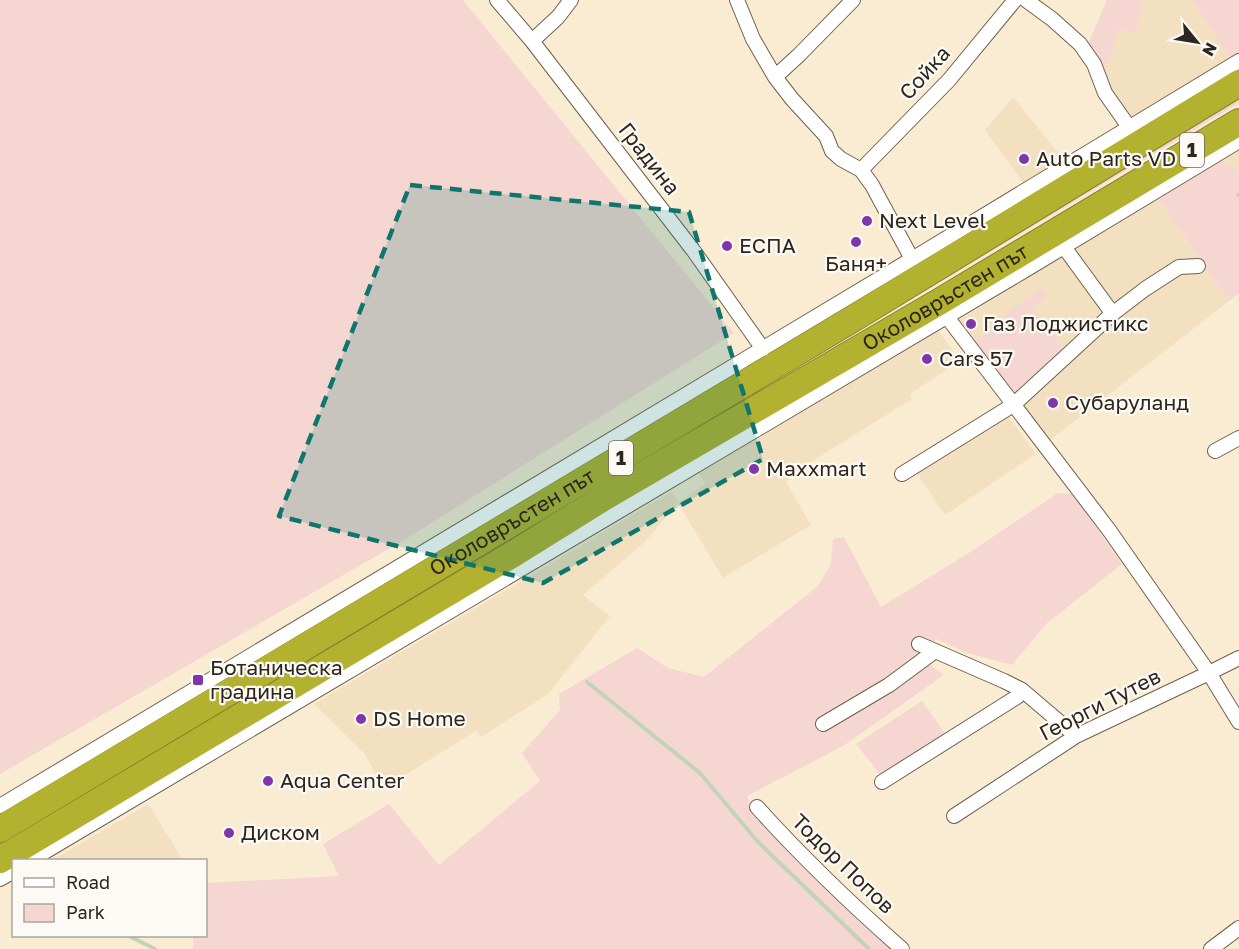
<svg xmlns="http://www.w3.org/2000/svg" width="1239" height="949" viewBox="0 0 1239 949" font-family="'Golos Text',sans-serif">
	<rect width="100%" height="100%" fill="#faecd3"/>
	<path fill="#f2e0c1" d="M1144,0h48l39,60 -101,58 -22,-28 -7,-15 7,-12 11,-34 17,3z
		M1013,97l50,62 -39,25 -39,-54z
		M1239,150v20l-19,-9z
		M1159,199l70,102 -185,144 -92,-121z
		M938,330l22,31 -50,33 2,5 -106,66 -20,17 25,43 -88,53 -45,-75 -33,39 -62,53 27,21 -62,78 -67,43 -5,-6 -92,57 -20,-35 -50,-49 357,-212 8,10 26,-18 -6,-11z
		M1006,413l30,41 -91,61 -31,-46z
		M148,804l35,56h-131z"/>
	<path fill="#f5d6d1" d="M0,0h463l271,333 -325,204 -409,237z
		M1107,0h37l-8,33 -17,-4 -11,34 -7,12 -13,-31z
		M1192,0h47v55l-8,5z
		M1239,98v5l-1239,741v-3z
		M1220,161l19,9v123l-10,8 -70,-102z
		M1041,288l6,8 -15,13 34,43 -52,46 -41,-55 32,-22 1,-7z
		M1058,493l15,1 49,70 -76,60 -34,41 -48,-13 -27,-13 -21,16 28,20 -101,71 -96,50 7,19 141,134h-702v-13h13v-53l133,-7 -16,-32 66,-40 50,61 101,-84 -18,-28 38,-43 -1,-16 78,-46 31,20 36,9 114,-91 13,-22 2,-25 11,-2 37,70 91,-56z
		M922,701l25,35 -65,41 -26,-33z"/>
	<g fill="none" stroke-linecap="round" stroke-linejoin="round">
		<path stroke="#c2d4b8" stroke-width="4" d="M1238,195h1
			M587,682l113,91 58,69 111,107
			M129,936l26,13"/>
		<defs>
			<path id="street" d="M497,0l35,41 161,209 70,99
				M737,0l16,39 22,38 17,22 34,37 6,15 9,8 20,11 11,15 40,74
				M1026,0l26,19 28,25 14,20 11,29 24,34
				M532,41l26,-24 13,-17
				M775,77l24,-22 54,-55
				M861,170l88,-90 66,-80
				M1064,247l46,63 1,5
				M947,317l162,213 100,143 30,49
				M1215,451l24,-13
				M902,474l111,-69 98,-90 34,-26 34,-22 19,-1
				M919,644l85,37 18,9 54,46
				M823,724l66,-39 46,-34
				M882,782l130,-82 5,-3 5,-7
				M0,806l912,-547 327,-198
				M757,807c45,50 94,97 145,142
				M954,816l122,-80 133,-63 30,-15
				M31,860l996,-591 212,-128
				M0,879l14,-8
				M1211,949l28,-21"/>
			<g id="highway">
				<path id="s1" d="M0,829l849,-508 390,-238"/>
				<path id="s2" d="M0,860l515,-307 90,-56 334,-195 300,-180"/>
			</g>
		</defs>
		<use href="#street" stroke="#6d614c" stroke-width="16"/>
		<use href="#highway" stroke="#84812a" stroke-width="28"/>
		<use href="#street" stroke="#fff" stroke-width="14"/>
		<use href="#highway" stroke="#b3b130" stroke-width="26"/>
	</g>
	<path fill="#0f766e" fill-opacity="0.2" stroke="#0f766e" stroke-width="4.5" stroke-dasharray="12 8" stroke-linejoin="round" d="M410,185l279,27 74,247 -220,124 -264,-67z"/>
	<g fill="#7e36a9" stroke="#fdfaf6" stroke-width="2">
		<circle cx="1024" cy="159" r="6"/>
		<circle cx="867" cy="221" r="6"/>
		<circle cx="856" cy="242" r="6"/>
		<circle cx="727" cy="246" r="6"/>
		<circle cx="971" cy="324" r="6"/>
		<circle cx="927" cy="359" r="6"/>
		<circle cx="1053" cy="403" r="6"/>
		<circle cx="754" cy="469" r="6"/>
		<rect x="192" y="674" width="12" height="12" rx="3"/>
		<circle cx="361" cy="719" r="6"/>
		<circle cx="268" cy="781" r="6"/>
		<circle cx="229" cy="833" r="6"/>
	</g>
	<g text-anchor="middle" stroke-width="4.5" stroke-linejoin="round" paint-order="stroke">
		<g fill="#fdfaf6" stroke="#6b665f" stroke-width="1.5">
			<rect x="1180" y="133" width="24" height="34" rx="4.5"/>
			<rect x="609" y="441" width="24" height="34" rx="4.5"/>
		</g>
		<g font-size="20" font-weight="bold" fill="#2c271e">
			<text x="1192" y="157">1</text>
			<text x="621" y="465">1</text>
		</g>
		<g font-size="21" fill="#2c271e" stroke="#fdfaf6">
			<text transform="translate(925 73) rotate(-48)" y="7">Сойка</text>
			<text transform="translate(649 159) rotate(52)" y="7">Градина</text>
			<text dy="7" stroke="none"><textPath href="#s2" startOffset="1100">Околовръстен път</textPath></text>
			<text dy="7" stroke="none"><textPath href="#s1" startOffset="597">Околовръстен път</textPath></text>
			<text transform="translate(1100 705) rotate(-27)" y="7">Георги Тутев</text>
			<text transform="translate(843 864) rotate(44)" y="7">Тодор Попов</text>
		</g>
		<g font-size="21" fill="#2c271e" stroke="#fdfaf6" text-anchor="start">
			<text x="1036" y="166">Auto Parts VD</text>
			<text x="879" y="228">Next Level</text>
			<text x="739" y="253">ЕСПА</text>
			<text x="856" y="271" text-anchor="middle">Баня+</text>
			<text x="983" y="331">Газ Лоджистикс</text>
			<text x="939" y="366">Cars 57</text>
			<text x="1065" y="410">Субаруланд</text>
			<text x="766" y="476">Maxxmart</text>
			<text x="210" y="675">Ботаническа<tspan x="210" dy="24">градина</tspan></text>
			<text x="373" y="726">DS Home</text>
			<text x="280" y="788">Aqua Center</text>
			<text x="241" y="840">Диском</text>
		</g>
	</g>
	<rect x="12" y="859" width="195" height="78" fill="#fdfaf6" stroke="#a9a6a0" stroke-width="1.5"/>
	<rect x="24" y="878" width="30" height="9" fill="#ffffff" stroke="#a9a6a0" stroke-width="1.5"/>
	<text x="66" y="889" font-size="18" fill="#2c271e">Road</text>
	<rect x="24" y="904" width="30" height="18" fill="#f5d6d1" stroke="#a9a6a0" stroke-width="1.5"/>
	<text x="66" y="919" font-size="18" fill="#2c271e">Park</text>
	<g transform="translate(1197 42) rotate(120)" stroke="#fdfaf6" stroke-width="4.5" paint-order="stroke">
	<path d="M0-4.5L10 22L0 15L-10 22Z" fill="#2c271e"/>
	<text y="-9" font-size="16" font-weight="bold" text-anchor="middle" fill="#2c271e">N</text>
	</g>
</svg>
